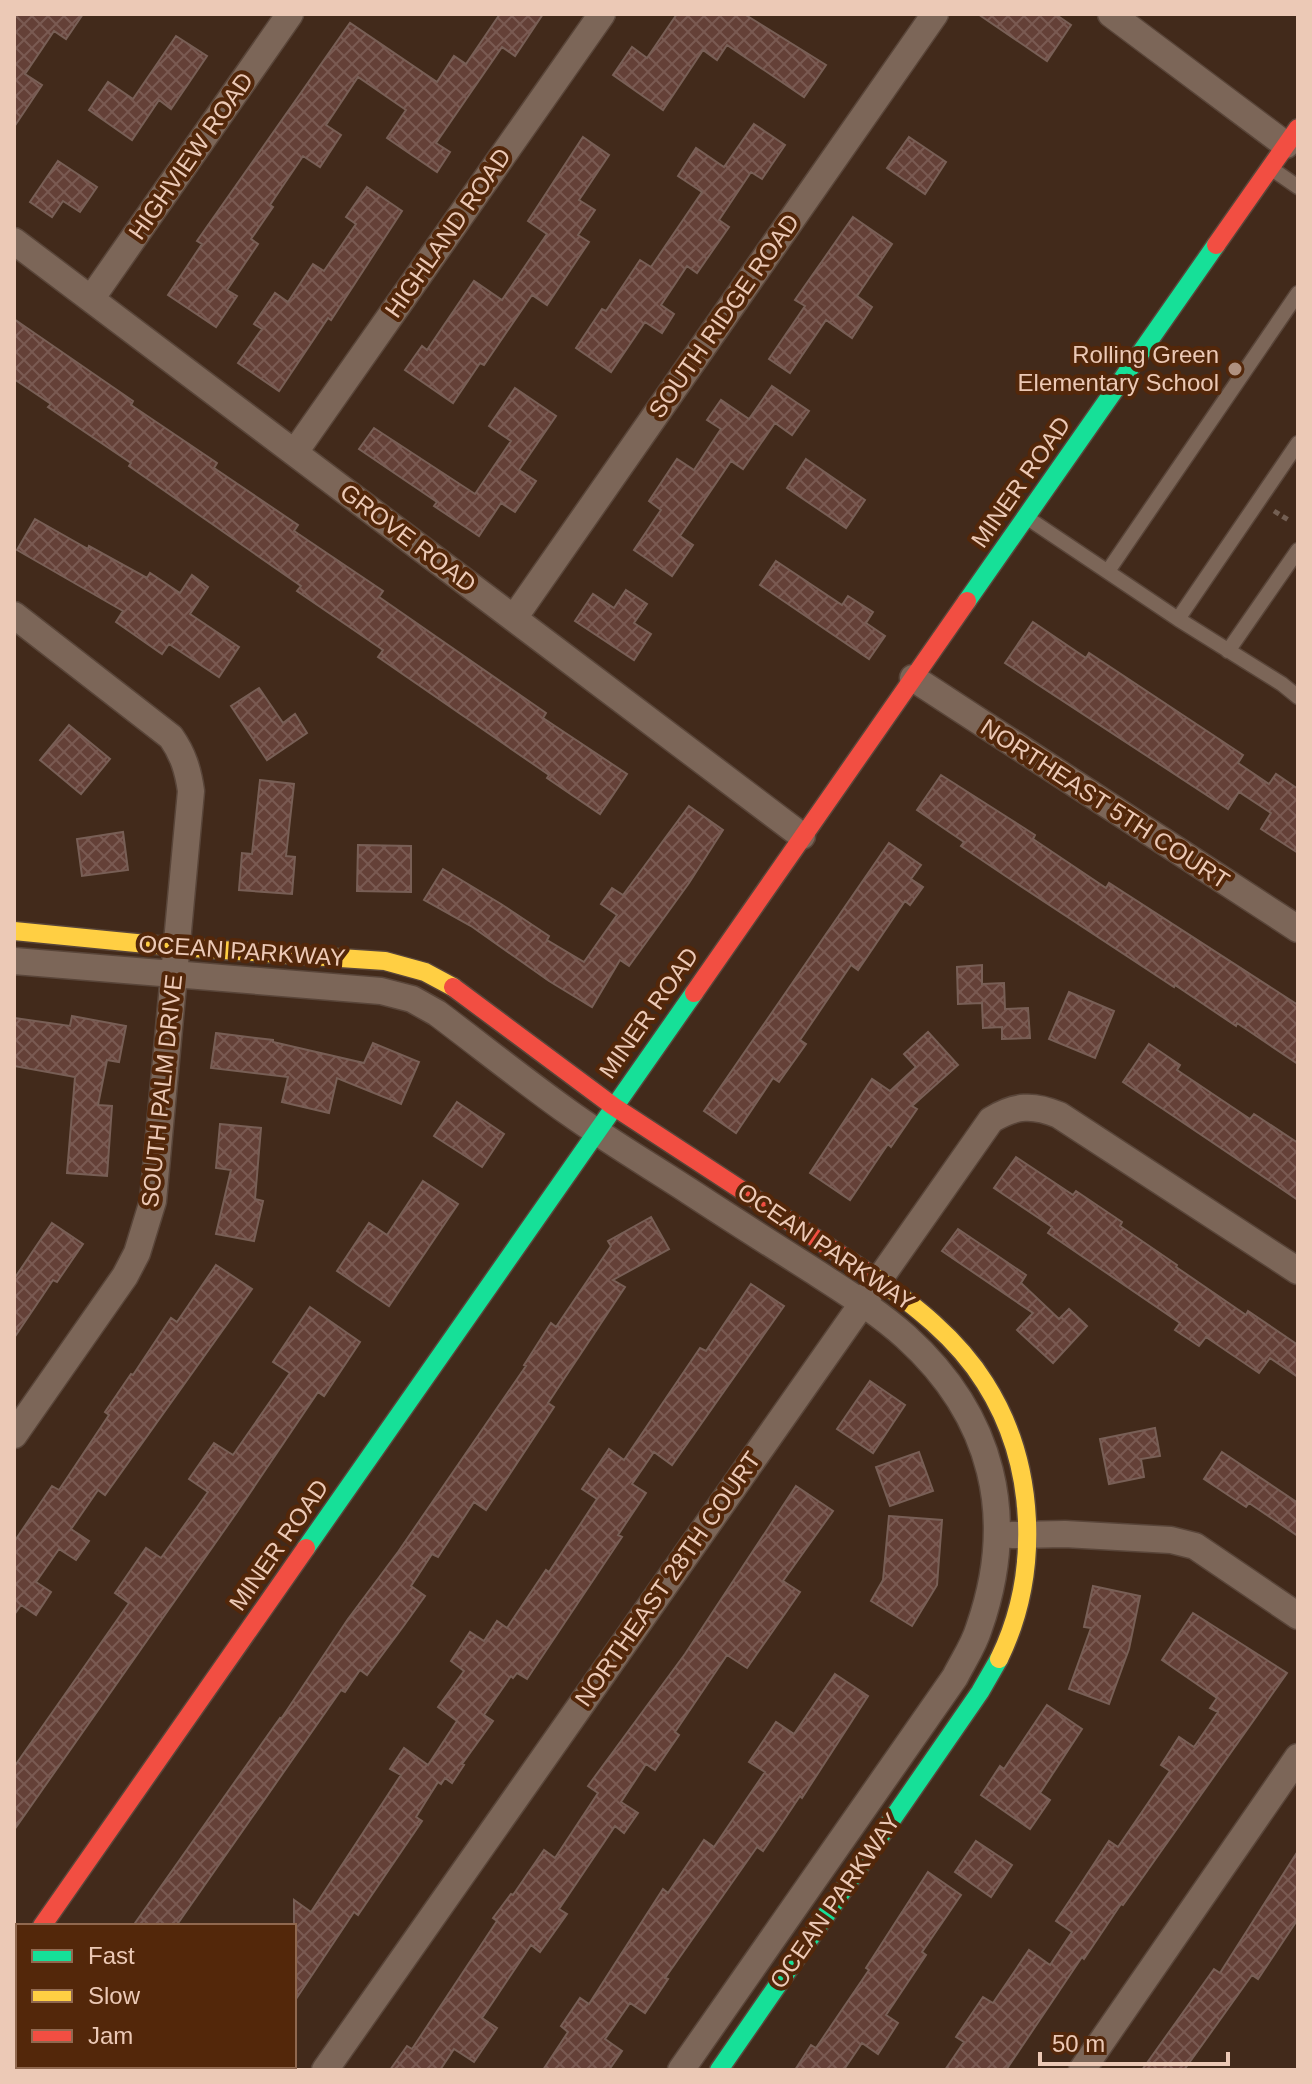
<svg xmlns="http://www.w3.org/2000/svg" width="1312" height="2084" viewBox="0 0 1312 2084" font-family="Arial,sans-serif">
	<defs>
		<pattern id="building-cross-hatch" width="8" height="8" patternUnits="userSpaceOnUse" patternTransform="scale(2)"><rect width="8" height="8" fill="#644037"/><path d="M0 0l8 8M0 8l8-8" fill="none" stroke="#7a5a52"/></pattern>
	</defs>
	<rect width="100%" height="100%" fill="#422a1b"/>
	<path fill="url(#building-cross-hatch)" stroke="#785f56" stroke-width="2" d="M14,14h69l-17,25 -12,-8 -29,43 17,11 -28,42z
		M500,14h43l-28,42 -13,-9 -66,96 14,9 -13,20 -50,-34 19,-28 -48,-33 -32,48 15,10 -21,32 -17,-11 -33,49 3,2 -22,32 7,5 -31,46 10,6 -21,31 -48,-32 34,-51 -5,-3 153,-218 87,59 17,-26 12,8z
		M677,14h67l82,51 -22,32 -77,-52 -10,15 -14,-10 -40,60 -50,-35 19,-28 15,11z
		M978,14h77l16,11 -24,36z
		M176,36l31,20 -36,53 -12,-9 -27,40 -43,-30 19,-28 25,17z
		M754,124l31,21 -23,34 -11,-7 -32,48 10,7 -32,46 -10,-7 -26,39 13,9 -12,19 -17,-11 -34,50 -35,-24 26,-39 4,2 34,-51 11,7 51,-75 -24,-16 18,-28 28,19z
		M583,137l26,18 -30,45 16,10 -17,25 11,7 -42,63 -15,-10 -48,70 -4,-2 -27,40 -48,-33 17,-24 5,4 47,-69 28,19 45,-66 -19,-13z
		M909,137l37,25 -21,32 -38,-26z
		M58,161l39,26 -17,25 -17,-11 -11,16 -22,-15z
		M367,187l35,24 -71,109 -3,-2 -49,73 -41,-28 24,-34 -8,-5 21,-31 13,9 25,-38 11,7 32,-47 -10,-7z
		M853,217l39,27 -35,52 15,11 -20,31 -26,-18 -36,53 -21,-14 36,-53 -10,-6z
		M14,319l119,82 -2,4 86,58 -3,5 84,57 -4,6 89,60 -4,6 167,116 -3,5 84,56 -27,40 -53,-36 2,-3 -171,-118 5,-7 -86,-59 4,-5 -172,-120 2,-3 -83,-56 3,-3 -37,-25z
		M772,386l37,25 -17,24 -17,-12 -32,46 -12,-8 -51,75 13,9 -21,31 -38,-26 27,-40 -12,-9 28,-42 17,11 27,-41 -14,-9 14,-20 28,19z
		M515,388l41,28 -37,54 17,11 -21,31 -14,-9 -22,33 -45,-30 3,-4 -78,-53 15,-21 101,66 36,-53 -22,-15z
		M806,459l59,41 -19,28 -59,-40z
		M35,519l53,30 1,-3 58,32 3,-5 30,20 12,-18 16,12 -18,27 49,33 -20,30 -50,-33 -7,10 -46,-32 7,-11 -106,-61z
		M776,561l66,44 6,-9 25,16 -7,11 19,13 -16,23 -109,-74z
		M626,590l21,14 -13,19 17,11 -17,26 -59,-39 18,-27 21,14z
		M1033,622l53,36 3,-5 154,102 -5,8 31,21 7,-10 22,15v64l-37,-24 10,-16 -32,-21 -11,17 -223,-146z
		M259,688l24,35 12,-9 12,19 -40,27 -36,-54z
		M69,725l41,34 -29,35 -41,-34z
		M941,775l94,60 -2,4 73,49 3,-5 189,122v59l-61,-41 -1,3 -61,-41 -1,2 -167,-110 -46,-31 3,-4 -47,-32z
		M260,780l34,4 -8,72 9,1 -3,37 -53,-4 3,-37 10,1z
		M689,806l34,24 -34,53 -60,83 -9,-6 -28,47 -43,-26 -78,-55 -47,-26 19,-31 58,35 48,32 -2,4 37,22 33,-47 -16,-11 11,-16 11,7z
		M123,832l5,38 -46,6 -5,-37z
		M889,843l32,22 -10,14 12,8 -13,18 -5,-4 -47,69 -7,-5 -51,75 6,4 -27,38 -6,-4 -37,55 -32,-22z
		M358,845l53,1v46l-54,-1z
		M982,965v19l22,-1 1,26 23,-1 2,30 -28,1v-12l-19,1 -1,-25 -24,1 -1,-37z
		M1069,992l45,19 -19,47 -46,-19z
		M72,1016l54,10 -7,36 -12,-2 -9,45 14,1 -5,70 -40,-3 8,-96 -61,-11v-48l56,8z
		M928,1032l30,33 -46,41 5,3 -26,38 -3,-3 -38,56 -40,-27 62,-94 18,12 26,-24 -12,-13z
		M216,1033l57,7v2l91,21 9,-20 46,19 -18,42 -64,-26 -8,35 -47,-11 6,-25 -77,-9z
		M1149,1044l31,21 -3,5 73,49 4,-5 44,29v57l-175,-118z
		M457,1102l47,32 -22,33 -48,-31z
		M220,1124l41,4 -6,71 8,2 -9,40 -38,-7 15,-64 -15,-2z
		M1016,1157l57,38 3,-4 46,31 -2,4 57,39 -1,2 70,48 2,-4 50,34v32l-28,-19 -11,15 -53,-36 -7,9 -24,-16 5,-7 -132,-90 4,-6 -58,-39z
		M423,1181l35,23 -69,102 -52,-35 32,-48 18,12z
		M651,1217l18,32 -56,31 12,7 -77,116 6,4 -68,103 -12,-8 -36,55 -6,-3 -21,32 14,10 -20,28 -38,51 -7,-5 -15,22 -4,-2 -165,236h-43l147,-208 1,1 67,-100 50,-67 128,-186 -2,-1 27,-42 5,4 55,-81 -3,-5z
		M52,1223l31,21 -26,38 -4,-2 -39,58v-59z
		M958,1229l68,46 -5,8 38,36 10,-10 18,17 -34,37 -36,-33 16,-17 -91,-62z
		M216,1265l36,24 -147,206 -7,-5 -27,39 18,12 -13,19 -17,-11 -23,33 15,10 -15,23 -15,-10 -7,10v-73l38,-56 7,4 50,-75 -4,-3 26,-38 2,1 38,-57 6,4z
		M751,1284l33,22 -112,159 -18,-13 -22,32 14,9 -28,42 4,2 -95,142 -10,-6 -4,5 -2,-2 -27,39 9,6 -31,43 2,1 -12,18 -7,-5 -4,6 -3,-2 -22,35 6,4 -64,94 -4,-3 -60,90v-102l17,12 90,-137 -11,-6 14,-21 24,17 29,-44 -19,-14 26,-36 -13,-10 19,-29 14,9 13,-20 10,7 39,-58 3,2 48,-73 -15,-10 27,-40 15,11 76,-112 6,3z
		M310,1307l50,35 -36,54 -6,-4 -81,120 -223,318v-63l115,-164 -14,-10 31,-45 15,10 47,-66 -19,-13 25,-36 19,12 57,-82 -17,-11z
		M870,1381l35,24 -32,48 -36,-24z
		M1155,1428l5,28 -19,3 3,18 -35,7 -9,-45z
		M919,1452l14,39 -43,15 -14,-39z
		M1222,1452l76,51v33l-49,-33 -3,4 -42,-28z
		M796,1486l37,25 -50,70 17,11 -53,76 -20,-13 -52,77 4,3 -24,35 -9,-6 -25,38 17,11 -14,20 -9,-7 -56,83 8,5 -27,38 -9,-7 -49,73 15,10 -23,34 -20,-13 -14,21h-50l17,-24 5,3 85,-128 -4,-3 18,-24 2,1 31,-45 11,8 43,-65 -10,-7 97,-132z
		M889,1516l53,4 -5,65 -25,41 -41,-25 12,-21z
		M1093,1586l47,10 -11,53 -20,55 -40,-15 22,-61 -7,-1z
		M1193,1613l94,60 -164,232 -2,-1 -37,55 -2,-2 -76,113h-61l19,-28 -8,-5 27,-40 10,6 36,-53 21,15 22,-33 -16,-11 28,-42 25,-38 9,6 52,-76 -9,-6 18,-28 15,10 24,-35 -8,-4 7,-10 -55,-38z
		M835,1674l33,22 -66,102 -2,-2 -37,55 -6,-4 -92,131 3,1 -23,34 -15,-10 -25,36 17,12 -13,19h-66l25,-38 -7,-6 19,-28 9,6 74,-115 5,4 36,-53 10,7 51,-75 -16,-10 27,-40 18,12z
		M1047,1705l35,24 -42,64 10,7 -20,29 -49,-34 19,-29 4,3z
		M976,1841l36,24 -21,32 -36,-25z
		M1298,1851v68l-40,60 -6,-4 -68,95h-42l72,-101 6,4z
		M928,1872l33,23 -39,57 4,3 -40,60 12,8 -20,31 -16,-11 -17,25 4,2h-54l16,-25 5,3 53,-78 -3,-2z"/>
	<g fill="none" stroke-linecap="round" stroke-linejoin="round">
		<defs>
			<path id="lane" d="M1272,169l26,18
				M1026,517l152,102 104,65 16,13
				M1108,571l190,-278
				M1178,619l120,-176
				M1228,651l70,-101"/>
			<path id="street" d="M1111,14l175,131
				M14,241l788,595
				M91,299l199,-285
				M295,452l307,-438
				M14,615l157,122c12,17 17,33 20,54l-38,410 -16,52 -12,23 -111,159
				M514,618l421,-604
				M913,678l385,251
				M14,961l367,30 31,8 25,14c44,33 86,67 131,99 39,28 81,53 121,79 41,27 82,53 123,79 32,21 65,41 94,67 87,79 112,180 73,291 -5,17 -16,33 -24,49l-274,393
				M1012,1535l53,-1 106,6 24,6 103,70
				M325,2070l666,-950c24,-15 42,-16 68,-5l239,156
				M1082,2070l216,-313"/>
			<path id="fast" d="M967,601l249,-356
				M306,1548l388,-555
				M719,2070l261,-378 19,-33"/>
			<path id="slow" d="M14,931l163,16 208,14 40,11 28,15
				M870,1274c43,30 87,64 115,109 51,80 56,190 14,276"/>
			<path id="jam" d="M1216,245l82,-117
				M453,987l160,119 257,168
				M694,993l273,-392
				M42,1926l264,-378
				M14,1966l4,-6"/>
		</defs>
		<use href="#lane" stroke="#594539" stroke-width="17"/>
		<use href="#street" stroke="#594539" stroke-width="29"/>
		<use href="#fast" stroke="#594539" stroke-width="21"/>
		<use href="#slow" stroke="#594539" stroke-width="21"/>
		<use href="#jam" stroke="#594539" stroke-width="21"/>
		<path stroke="#735f53" stroke-width="5" stroke-dasharray="6 4" stroke-linecap="butt" d="M1274,511l16,10"/>
		<use href="#lane" stroke="#7c6658" stroke-width="14"/>
		<use href="#street" stroke="#7c6658" stroke-width="26"/>
		<use href="#fast" stroke="#16e098" stroke-width="18"/>
		<use href="#slow" stroke="#ffcf43" stroke-width="18"/>
		<use href="#jam" stroke="#f24e42" stroke-width="18"/>
	</g>
	<circle fill="#b09180" stroke="#53270a" stroke-width="3" cx="1235" cy="369" r="8"/>
	<g text-anchor="middle" stroke-width="8" stroke-linejoin="round" paint-order="stroke">
		<g font-size="24" fill="#ecc9b6" stroke="#53270a">
			<text transform="translate(191 156) rotate(-55)" y="8">HIGHVIEW ROAD</text>
			<text transform="translate(448 233) rotate(-55)" y="8">HIGHLAND ROAD</text>
			<text transform="translate(724 316) rotate(-55)" y="8">SOUTH RIDGE ROAD</text>
			<text transform="translate(1021 482) rotate(-55)" y="8">MINER ROAD</text>
			<text transform="translate(408 538) rotate(37)" y="8">GROVE ROAD</text>
			<text transform="translate(1105 804) rotate(33)" y="8">NORTHEAST 5TH COURT</text>
			<text transform="translate(242 951) rotate(4)" y="8">OCEAN PARKWAY</text>
			<text transform="translate(649 1013) rotate(-55)" y="8">MINER ROAD</text>
			<text transform="translate(162 1091) rotate(-84)" y="8">SOUTH PALM DRIVE</text>
			<text transform="translate(826 1247) rotate(34)" y="8">OCEAN PARKWAY</text>
			<text transform="translate(279 1545) rotate(-55)" y="8">MINER ROAD</text>
			<text transform="translate(668 1579) rotate(-55)" y="8">NORTHEAST 28TH COURT</text>
			<text transform="translate(835 1901) rotate(-55)" y="8">OCEAN PARKWAY</text>
		</g>
		<g font-size="24" fill="#ecc9b6" stroke="#53270a" text-anchor="end">
			<text x="1219" y="363">Rolling Green<tspan x="1219" dy="28">Elementary School</tspan></text>
		</g>
	</g>
	<rect width="1312" height="2084" fill="none" stroke="#ecc9b6" stroke-width="32"/>
	<rect x="16" y="1924" width="280" height="144" fill="#53270a" stroke="#90684f" stroke-width="2"/>
	<rect x="32" y="1950" width="40" height="12" fill="#16e098" stroke="#90684f" stroke-width="2"/>
	<text x="88" y="1964" font-size="24" fill="#ecc9b6">Fast</text>
	<rect x="32" y="1990" width="40" height="12" fill="#ffcf43" stroke="#90684f" stroke-width="2"/>
	<text x="88" y="2004" font-size="24" fill="#ecc9b6">Slow</text>
	<rect x="32" y="2030" width="40" height="12" fill="#f24e42" stroke="#90684f" stroke-width="2"/>
	<text x="88" y="2044" font-size="24" fill="#ecc9b6">Jam</text>
	<path d="M1040 2052v12h188v-12" fill="none" stroke="#ecc9b6" stroke-width="4"/>
	<text x="1052" y="2052" font-size="24" fill="#ecc9b6" stroke="#53270a" stroke-width="6" paint-order="stroke">50 m</text>
</svg>
